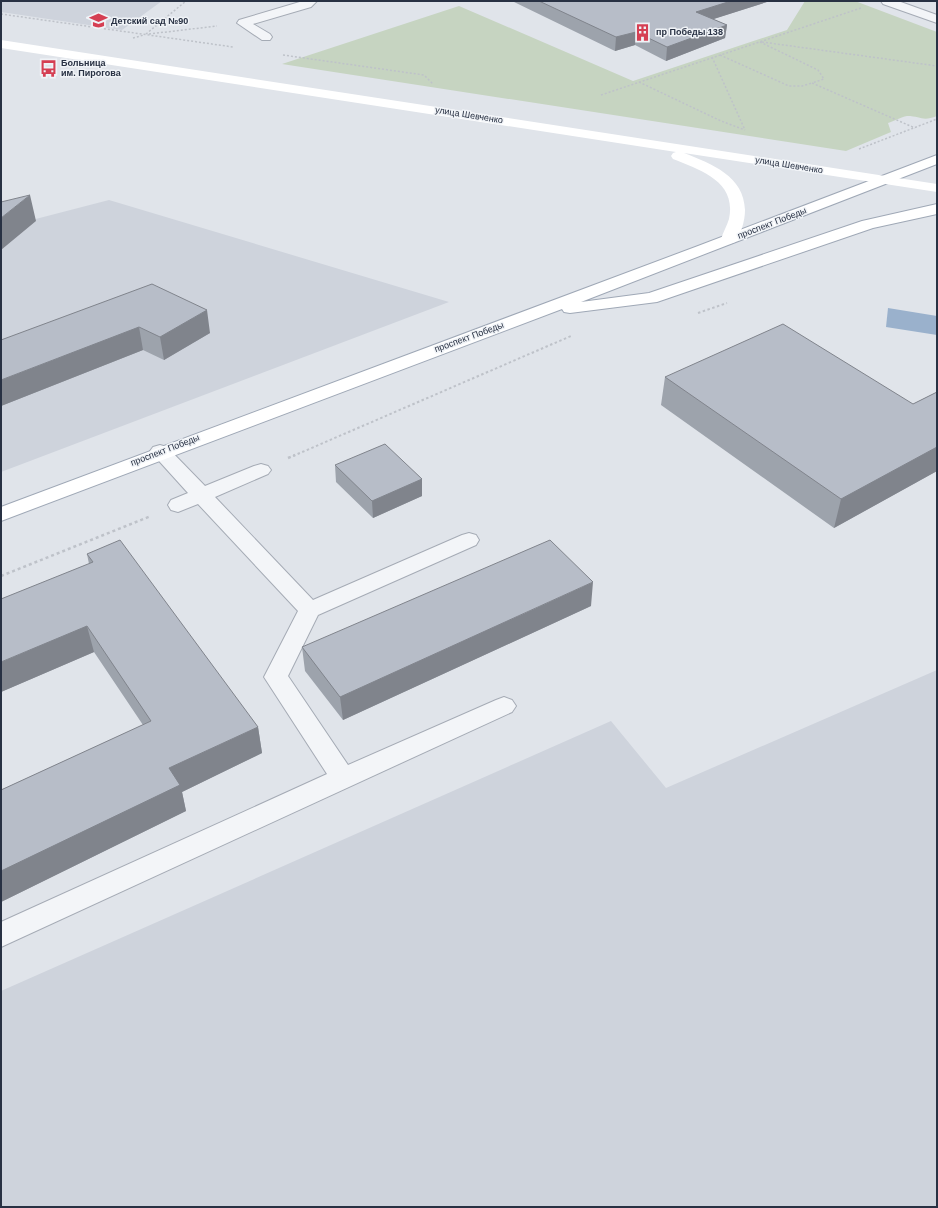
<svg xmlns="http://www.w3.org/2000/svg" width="938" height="1208" viewBox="0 0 938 1208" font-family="Helvetica,sans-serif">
	<rect width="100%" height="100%" fill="#e0e4ea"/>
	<path fill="#ced3dc" d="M1,1h161l-40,29 -121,-18z
		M109,200l340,102 -448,170v-244z
		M937,670v537h-936v-216l610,-270 55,67z"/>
	<path fill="#c6d4c1" d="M805,1h50l82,31v84c-15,6 -16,0 -30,0 -6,1 -13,5 -19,7l3,9 -45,19 -564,-87 177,-58 174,75 154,-51z"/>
	<path fill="#9ab1cc" d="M888,308l49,8v19l-51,-8z"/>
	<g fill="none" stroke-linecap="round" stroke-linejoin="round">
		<defs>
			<path id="service" d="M303,1h14l-6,6 -58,17 17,10 2,3 -2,3h-8l-25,-17 2,-3z
				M160,445l7,2 38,39 49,-20 7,-2 7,2 3,4 -3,4 -53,23 98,103 149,-65 7,-2 7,2 3,5 -3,5 -158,70 -30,61 60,89 148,-65 8,-3 8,3 4,6 -4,6 -511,235v-25l326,-148 -63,-97 34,-66 -100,-107 -20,8 -7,-2 -3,-5 3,-5 17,-7 -38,-42 3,-4z"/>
			<path id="tertiary" d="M881,1h17l39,14v8l-54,-19z"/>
			<path id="primary" d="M937,155v9l-356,138 68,-9 213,-72 75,-17v10l-64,14 -216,74 -87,11 -6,-1 -2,-3 -561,212v-14l697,-261z"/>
		</defs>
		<use href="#service" stroke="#a5abb5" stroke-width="2"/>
		<use href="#tertiary" stroke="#a5abb5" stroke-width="2"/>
		<use href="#primary" stroke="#9fa8b6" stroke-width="2"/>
		<path stroke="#bec2c9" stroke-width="1.5" stroke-dasharray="2 2" stroke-linecap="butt" d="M1,14l232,33
			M146,34l40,-33
			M149,34l68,-8
			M133,38l11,-3
			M760,42l58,28 6,9 -12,4 103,45
			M762,42l175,24
			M283,55l141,20 9,9
			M720,55l69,31h13l10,-3
			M712,57l33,73
			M639,82l82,39 24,9
			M601,95l260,-87
			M859,149l78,-30"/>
		<path stroke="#bec2c9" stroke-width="2" stroke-dasharray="2.5 2.5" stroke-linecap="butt" d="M698,313l29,-10
			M293,456l278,-120"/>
		<path stroke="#bec2c9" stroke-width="2.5" stroke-dasharray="3 3" stroke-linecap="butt" d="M288,458l7,-3
			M1,576l150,-60"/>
		<use href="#service" fill="#f3f5f8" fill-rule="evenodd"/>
		<use href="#tertiary" fill="#f3f5f8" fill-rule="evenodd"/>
		<path fill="#fff" fill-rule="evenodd" d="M1,40l936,144v8l-253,-39c28,11 60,23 61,57 0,11 -4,24 -10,32l-6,2 -6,-2 -2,-3c2,-7 6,-13 8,-20 8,-38 -29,-49 -56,-60l-2,-3 2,-3 3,-1 -675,-104z"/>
		<use href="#primary" fill="#fff" fill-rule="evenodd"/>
	</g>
	<path fill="#9da3ac" d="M512,1h258l-57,18 14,6 -2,13 -59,23 -31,-16 -20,6z
		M152,284l58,49 -46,27 -21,-10 -142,56z
		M665,377l248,27 24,-12v79l-103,57 -173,-123z
		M335,465l87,14v17l-49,22 -37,-36z
		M87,554l171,173 4,26 -80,39 4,19 -185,91v-112l142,-65 -49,-73 -93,40 88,-128z
		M591,606l-248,114 -38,-49 -3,-24z"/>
	<path fill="#80848c" d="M731,1h39l-75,24 1,-13z
		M727,25l-2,13 -59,23 1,-14z
		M636,32l-1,13 -20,6 1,-14z
		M30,195l6,26 -35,29v-32z
		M207,310l3,23 -46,27 -4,-23z
		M139,327l4,23 -142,56v-26z
		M937,447v24l-103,57 7,-29z
		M422,479v17l-49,22 -1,-17z
		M593,582l-2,24 -248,114 -3,-23z
		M87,626l7,26 -93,40v-30z
		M258,727l4,26 -80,39 4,19 -185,91v-31l168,-103z"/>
	<path fill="#b7bdc8" stroke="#80848c" d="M539,1h192l-35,11 31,13 -60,22 -31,-15 -20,5z
		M30,195l-29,23v-16z
		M152,284l55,26 -47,27 -21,-10 -138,53v-40z
		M783,324l130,80 24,-12v55l-96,52 -176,-122z
		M385,444l37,35 -50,22 -37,-36z
		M120,540l138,187 -89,41 11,17 -179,86v-81l150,-69 -64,-95 -86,36v-63l92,-37 -6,-8z
		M550,540l43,42 -253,115 -38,-50z"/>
	<defs>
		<symbol id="school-bare" viewBox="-9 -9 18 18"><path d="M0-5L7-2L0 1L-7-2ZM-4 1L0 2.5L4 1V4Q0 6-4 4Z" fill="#d53f53" stroke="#f0f3f7" stroke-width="2.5" paint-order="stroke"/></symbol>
		<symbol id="building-bare" viewBox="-9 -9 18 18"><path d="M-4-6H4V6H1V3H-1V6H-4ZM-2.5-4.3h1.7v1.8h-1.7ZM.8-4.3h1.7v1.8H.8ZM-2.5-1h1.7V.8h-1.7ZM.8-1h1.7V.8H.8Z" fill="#d53f53" stroke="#f0f3f7" stroke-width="2.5" paint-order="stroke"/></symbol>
		<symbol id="bus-bare" viewBox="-9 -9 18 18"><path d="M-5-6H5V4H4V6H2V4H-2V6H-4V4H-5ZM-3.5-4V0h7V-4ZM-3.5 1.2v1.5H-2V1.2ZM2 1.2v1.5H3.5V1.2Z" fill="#d53f53" stroke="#f0f3f7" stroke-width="2.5" paint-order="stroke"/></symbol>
	</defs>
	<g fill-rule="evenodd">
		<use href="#school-bare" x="86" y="8" width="25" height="25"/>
		<use href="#building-bare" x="630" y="20" width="25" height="25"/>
		<use href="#bus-bare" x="36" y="56" width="25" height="25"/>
	</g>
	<g text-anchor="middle" stroke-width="3" stroke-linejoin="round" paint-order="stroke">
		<g font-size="9" font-weight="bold" fill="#283143" stroke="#f0f3f7" text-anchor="start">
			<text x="111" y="24">Детский сад №90</text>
			<text x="656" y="35">пр Победы 138</text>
			<text x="61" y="66">Больница<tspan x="61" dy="10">им. Пирогова</tspan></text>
		</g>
		<g font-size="9" fill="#283143" stroke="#f0f3f7">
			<text transform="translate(469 115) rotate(9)" y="3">улица Шевченко</text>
			<text transform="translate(789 165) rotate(9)" y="3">улица Шевченко</text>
			<text transform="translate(772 223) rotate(-21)" y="3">проспект Победы</text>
			<text transform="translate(469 337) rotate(-20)" y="3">проспект Победы</text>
			<text transform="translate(165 450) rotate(-21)" y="3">проспект Победы</text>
		</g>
	</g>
	<rect width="938" height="1208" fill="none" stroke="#283143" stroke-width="4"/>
</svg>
